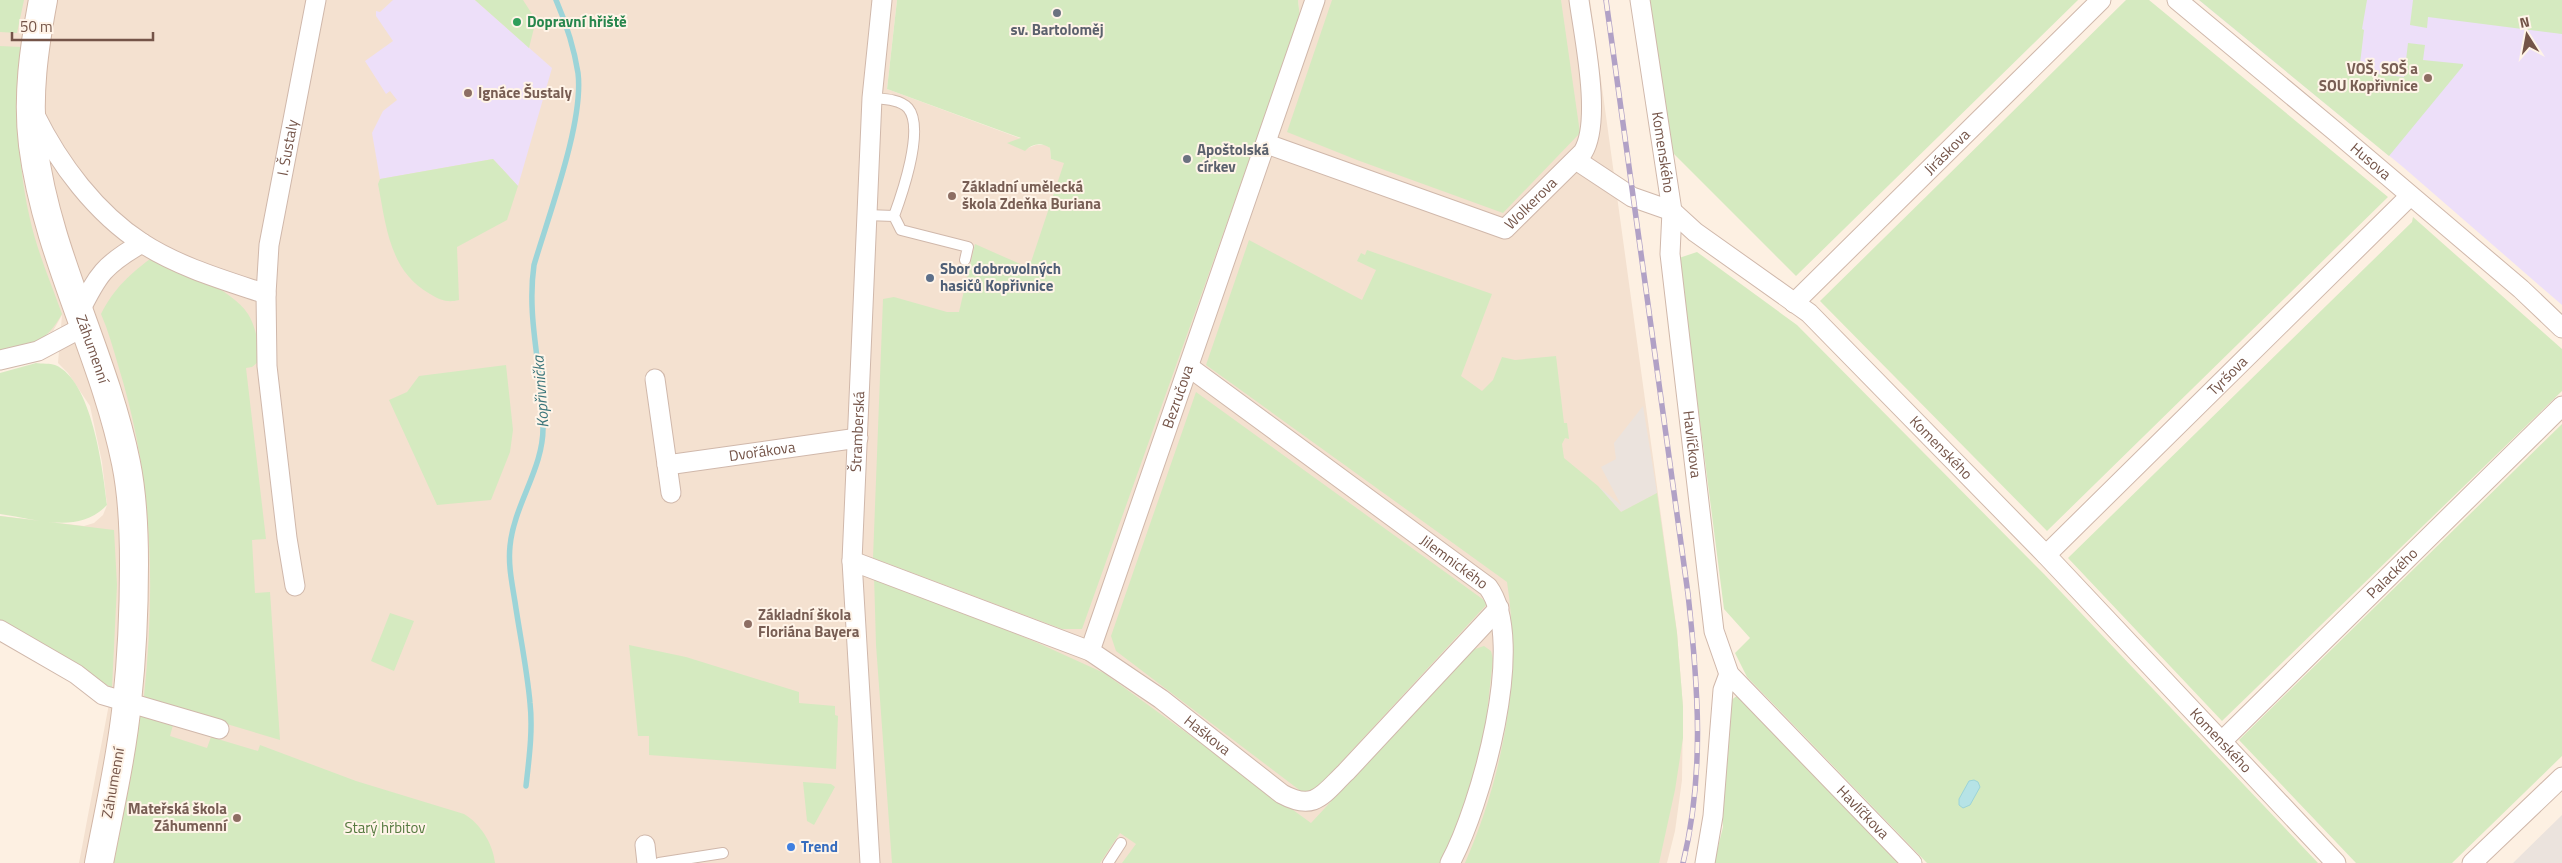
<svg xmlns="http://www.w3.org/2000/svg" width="2562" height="863" viewBox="0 0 2562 863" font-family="'Titillium Web',sans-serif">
	<rect width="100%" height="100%" fill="#fdf0e2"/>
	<path fill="#f4e1d0" d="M0,0h897l-10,89 135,50 -14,4 20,5 8,-3h10l4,3 1,11 13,3 184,-3 52,-141 -2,-18h292l87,632 6,75 -1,73 -7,51 -8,32h-1588l33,-175 -72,-45 -40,-127 84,10 10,-3 9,-8 4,-10 -5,-43 -12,-56 -22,-33 -10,-10 4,-48 -9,16 -53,23z"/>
	<path fill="#ebe3dd" d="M1643,406l14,87 -36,19 -23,-26 23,19 -20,-38 15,-8 -2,-16z
		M2562,815v48h-49z"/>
	<path fill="#eddff9" d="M393,0h82l77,68 -34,118 -25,-27 -113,20 -8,-46 11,-22 14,-11 -7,-9 -4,3 -21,-33 28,-20 -17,-25v-5l4,1z
		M2199,0h363v305l-159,-138z"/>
	<path fill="#d5eac0" d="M0,0h24l-7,33 -17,-1z
		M475,0h48l13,20 -7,28z
		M897,0h401l2,18 -218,611h-20l-189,-71 10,-259 11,-2 53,15h12l16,-68 54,24 35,-105 -13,-4 -1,-11c-8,-6 -18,-5 -25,3l-18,-8 14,-5 -134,-49z
		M1332,0h229l19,133 -77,80 -146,-53 -70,-28z
		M1649,0h429l-282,276 -125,-125z
		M2126,0h23l239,197 -341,334 -227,-230z
		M2199,0h168l-5,29 2,1 -5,42 45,5 4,-34 17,2 -2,15 40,4v2l-74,90z
		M2413,0h149v34l-134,-17 -1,11 -17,-3z
		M0,46l21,1c-5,59 -4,115 9,172 7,32 21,64 32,95 -15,27 -32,35 -62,40z
		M493,159l25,27 -11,34 -50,27 2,53c-12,3 -19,0 -29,-6 -41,-23 -44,-69 -52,-110l2,-5z
		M2413,217l149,132v42l-340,330 -154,-163 344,-336z
		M1249,240l113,60 14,-30 -19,-9 4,-8 4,2 2,-5 125,44 -31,82 21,15 11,-11 9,-23 13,3 41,-4 8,67h3l2,16 -4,-1 -3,6 2,14 34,28 23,26 36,-19 20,140 6,74v31l-8,52 -16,73h-194c38,-87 57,-186 42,-281l-301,-217z
		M1697,252l100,73 247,249 274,289h-391l-180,-186 -12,-24 15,-15 -26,-29 -45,-351z
		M154,256c26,13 78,33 94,58 9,15 11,32 10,48l-6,5 -6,1 20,171 -14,1 3,53 15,-1 10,148 -130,-39 -6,-5c12,-112 8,-223 -26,-331 -5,-17 -10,-35 -17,-51 13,-26 30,-41 53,-58z
		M36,363c6,1 14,0 19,2 37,15 48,105 52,140 -28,30 -70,14 -107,9v-141z
		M506,365l7,65 -3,22 -19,48 -54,5 -48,-105 18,-8 12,-16z
		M1196,392l292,211 -170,184 -7,5h-9l-186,-141 -5,-15z
		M2562,424v332l-110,107h-96l-117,-123z
		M0,516l114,14 3,55 -5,103 -112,-67z
		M874,575l164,68 66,30 207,150 161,-173 12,-4 7,5 2,8 -7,63 -16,73 -28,68h-320l14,-19 -16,-11 -20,30h-208l-16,-218z
		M390,613l24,8 -20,50 -23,-10z
		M629,645l57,12 113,35v11l36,3v9l3,1 -2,53 -187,-14v-19h-11z
		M1738,695l164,168h-188l9,-36 -1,-15 8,-111z
		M141,711l32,14 -3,11 37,12 4,-11 47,14 2,-6 96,36 108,33c17,10 29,30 31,49h-381z
		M803,782l28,2 4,3 -21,38 -7,-4z"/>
	<path fill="#b6e3e6" stroke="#9cd4d8" d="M1974,780l4,2 2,5 -10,18 -7,3 -4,-3v-6l10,-18z"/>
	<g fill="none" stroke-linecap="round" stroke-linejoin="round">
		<path stroke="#9cd4d8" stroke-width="5.5" d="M526,786c3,-27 7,-56 4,-83 -3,-34 -10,-67 -15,-101 -3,-19 -7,-37 -5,-56 4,-42 34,-78 33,-120 0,-55 -17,-106 -9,-161 15,-51 50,-143 44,-192 -4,-25 -12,-50 -22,-73"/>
		<defs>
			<path id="lane" d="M872,98c11,1 28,1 36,10 17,20 -6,86 -14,108
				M866,215l28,1 7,14 67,17 -3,13
				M659,863l64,-10
				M1108,863l13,-20"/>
			<g id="street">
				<path id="s1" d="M1640,0l32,211 -2,43 44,377 15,43 183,189"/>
				<path id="s2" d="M2177,0l159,132 185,157 41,39"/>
				<path d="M35,115c24,49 61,98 107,128 37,24 82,37 124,51"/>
				<path id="s3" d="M1267,144l238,85 78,-77c19,-31 1,-115 -4,-152"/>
				<path id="s4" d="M1576,160l56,37 40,14 23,21 114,81 237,242 290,308"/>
				<path id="s5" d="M1794,303l307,-303"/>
				<path d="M79,313c19,-39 25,-48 63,-70"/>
				<path d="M0,360l38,-9 45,-24"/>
				<path id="s6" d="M1189,367l299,220c40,54 -8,221 -38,276"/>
				<path d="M655,379l16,114"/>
				<path id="s7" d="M667,465l191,-27"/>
				<path id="s8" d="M2046,555l364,-359"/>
				<path id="s9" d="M852,561l238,90 71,48 121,95c33,18 41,0 64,-22l153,-164"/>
				<path id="s10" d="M295,586l-8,-48 -20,-172 -1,-72 3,-49 47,-245"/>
				<path d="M0,630l76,44 27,21 116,34"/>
				<path id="s11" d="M1090,651l225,-651"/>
				<path id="s12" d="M2222,741l340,-335"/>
				<path d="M645,845l2,18"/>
				<path id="s13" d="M870,863l-18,-302 20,-463 10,-98"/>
				<path d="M1705,863l8,-47 10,-126 6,-16"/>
				<path d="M2472,863l90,-86"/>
			</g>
			<g id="secondary">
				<path id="s14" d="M43,0c-9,48 -16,96 -10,145 14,111 71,209 93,318 7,34 8,67 8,101 0,46 -2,92 -7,138 -5,53 -18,108 -28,161"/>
			</g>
		</defs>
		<use href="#lane" stroke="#d0b8ab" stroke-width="12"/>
		<use href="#street" stroke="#d0b8ab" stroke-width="21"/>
		<use href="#secondary" stroke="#d3b8a8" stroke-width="30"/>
		<use href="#lane" stroke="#fff" stroke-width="10"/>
		<use href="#street" stroke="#fff" stroke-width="19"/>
		<use href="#secondary" stroke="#fff" stroke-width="28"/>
		<defs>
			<path id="rail" d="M1606,0l82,594c10,91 17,179 -5,269"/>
		</defs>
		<use href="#rail" stroke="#b1a1c6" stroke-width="5.5"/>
		<use href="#rail" stroke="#fff4e8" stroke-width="4" stroke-dasharray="11" stroke-linecap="butt"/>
	</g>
	<g fill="#6b7280" stroke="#fff4e8" stroke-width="2">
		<circle cx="1057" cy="13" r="5"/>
		<circle cx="1187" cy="159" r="5"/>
	</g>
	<circle fill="#2e9e5b" stroke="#fff4e8" stroke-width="2" cx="517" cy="22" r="5"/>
	<g fill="#8d6e63" stroke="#fff4e8" stroke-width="2">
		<circle cx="2428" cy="78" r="5"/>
		<circle cx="468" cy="93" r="5"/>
		<circle cx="952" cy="196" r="5"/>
		<circle cx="748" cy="624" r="5"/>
		<circle cx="237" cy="818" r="5"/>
	</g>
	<circle fill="#5c6f8a" stroke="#fff4e8" stroke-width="2" cx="930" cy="278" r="5"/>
	<circle fill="#3f7fe0" stroke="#fff4e8" stroke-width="2" cx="791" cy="847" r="5"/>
	<g text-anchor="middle" stroke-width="4" stroke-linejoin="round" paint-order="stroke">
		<g font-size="15" font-weight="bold" fill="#27864d" stroke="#fff4e8" text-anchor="start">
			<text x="527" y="27">Dopravní hřiště</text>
		</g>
		<g font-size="15" font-weight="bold" fill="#5b616d" stroke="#fff4e8">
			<text x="1057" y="35">sv. Bartoloměj</text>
			<text x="1197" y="155" text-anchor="start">Apoštolská<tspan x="1197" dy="17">církev</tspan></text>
		</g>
		<g font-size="15" font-weight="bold" fill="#785e54" stroke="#fff4e8" text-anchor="start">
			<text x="2418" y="74" text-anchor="end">VOŠ, SOŠ a<tspan x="2418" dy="17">SOU Kopřivnice</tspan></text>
			<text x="478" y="98">Ignáce Šustaly</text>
			<text x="962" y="192">Základní umělecká<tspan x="962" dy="17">škola Zdeňka Buriana</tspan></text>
			<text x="758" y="620">Základní škola<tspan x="758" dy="17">Floriána Bayera</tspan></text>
			<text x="227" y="814" text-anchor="end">Mateřská škola<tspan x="227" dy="17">Záhumenní</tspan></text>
		</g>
		<g font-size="15" fill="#745448" stroke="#fff4e8">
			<text dy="5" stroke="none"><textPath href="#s10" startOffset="442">I. Šustaly</textPath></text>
			<text dy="5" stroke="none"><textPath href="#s1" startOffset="154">Komenského</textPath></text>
			<text dy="5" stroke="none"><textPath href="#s5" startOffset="215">Jiráskova</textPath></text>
			<text dy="5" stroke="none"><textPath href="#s2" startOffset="252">Husova</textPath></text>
			<text dy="5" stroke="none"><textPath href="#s3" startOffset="289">Wolkerova</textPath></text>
			<text dy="5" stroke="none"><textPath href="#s14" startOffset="359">Záhumenní</textPath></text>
			<text dy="5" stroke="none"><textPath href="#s8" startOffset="255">Tyršova</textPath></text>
			<text dy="5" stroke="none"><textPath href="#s11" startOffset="269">Bezručova</textPath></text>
			<text dy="5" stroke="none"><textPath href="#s13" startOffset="432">Štramberská</textPath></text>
			<text dy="5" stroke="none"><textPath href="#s1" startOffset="448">Havlíčkova</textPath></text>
			<text dy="5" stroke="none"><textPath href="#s4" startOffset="469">Komenského</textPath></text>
			<text dy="5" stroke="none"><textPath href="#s7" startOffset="96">Dvořákova</textPath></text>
			<text dy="5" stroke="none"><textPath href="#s6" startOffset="329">Jilemnického</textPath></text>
			<text dy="5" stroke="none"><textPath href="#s12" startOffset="239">Palackého</textPath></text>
			<text dy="5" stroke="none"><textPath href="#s9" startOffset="399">Haškova</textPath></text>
			<text dy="5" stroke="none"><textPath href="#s4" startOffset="874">Komenského</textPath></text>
			<text transform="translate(113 783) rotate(-80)" y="5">Záhumenní</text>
			<text dy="5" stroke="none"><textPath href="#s1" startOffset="874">Havlíčkova</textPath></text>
		</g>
		<g font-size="15" font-weight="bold" fill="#4e5e75" stroke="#fff4e8" text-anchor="start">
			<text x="940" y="274">Sbor dobrovolných<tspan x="940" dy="17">hasičů Kopřivnice</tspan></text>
		</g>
		<g font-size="15" fill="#567a40" stroke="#fff4e8">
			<text x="385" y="833">Starý hřbitov</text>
		</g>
		<g font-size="15" font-weight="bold" fill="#366cbe" stroke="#fff4e8" text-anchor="start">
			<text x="801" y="852">Trend</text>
		</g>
		<g font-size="16" font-style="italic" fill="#3c767b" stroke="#fff4e8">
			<text transform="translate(540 392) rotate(-94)" y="6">Kopřivnička</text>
		</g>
	</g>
	<g transform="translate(2527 35) rotate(349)" stroke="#fff4e8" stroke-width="4" paint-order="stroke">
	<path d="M0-4L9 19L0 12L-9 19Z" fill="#745448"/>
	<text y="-8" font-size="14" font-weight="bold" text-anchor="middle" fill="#745448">N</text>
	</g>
	<path d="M12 32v8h141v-8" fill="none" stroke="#745448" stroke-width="2.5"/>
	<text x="20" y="32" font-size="15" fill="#745448" stroke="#fff4e8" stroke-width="4" paint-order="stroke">50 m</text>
</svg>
